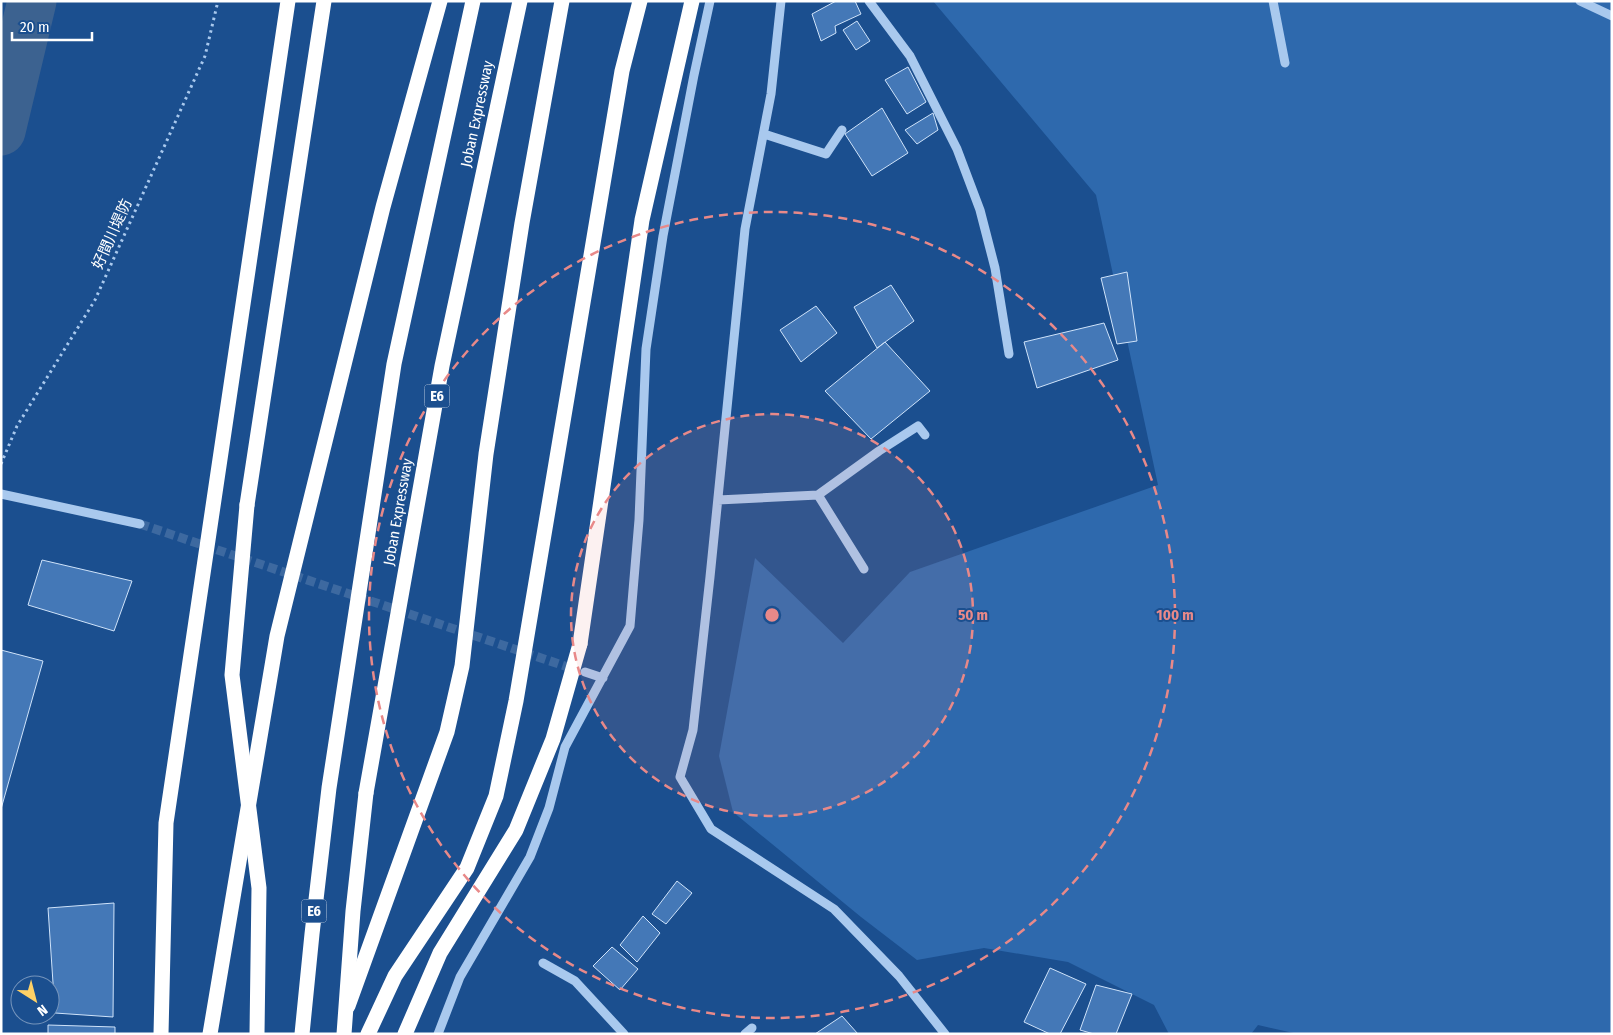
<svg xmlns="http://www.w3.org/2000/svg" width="1613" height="1035" viewBox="0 0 1613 1035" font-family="'Fira Sans Condensed','Noto Sans JP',sans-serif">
	<rect width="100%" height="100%" fill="#1b4f8f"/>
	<path fill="#2e69ad" d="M933,1h679v1033h-314l-40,-9 -7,9h-82l-15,-29 -86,-43 -84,-14 -67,12 -56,-43 -128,-105 -14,-56 36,-198 88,85 67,-71 248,-87 -62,-290z"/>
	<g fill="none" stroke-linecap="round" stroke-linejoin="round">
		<path stroke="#3c6290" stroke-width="49" d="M1,131l31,-130"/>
	</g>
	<path fill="#4478b7" stroke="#cfe3fa" d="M836,1h19l6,13 -26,12 1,7 -15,8 -9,-27z
		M857,21l13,20 -14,9 -13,-20z
		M908,67l18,35 -19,12 -22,-34z
		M882,108l26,45 -36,23 -27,-42z
		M933,113l5,17 -21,14 -12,-14z
		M1127,272l10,69 -20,3 -16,-66z
		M891,285l23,36 -37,27 -23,-41z
		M816,306l21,27 -36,29 -21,-32z
		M1104,323l14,37 -81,28 -13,-46z
		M885,342l45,49 -59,48 -46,-48z
		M42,560l90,21 -18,50 -86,-26z
		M1,650l42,11 -42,148z
		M677,881l15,12 -26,31 -14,-10z
		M114,903l-1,114 -58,-4 -7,-105z
		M643,916l17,17 -23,29 -17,-17z
		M612,947l26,22 -18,21 -27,-24z
		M1050,968l36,16 -26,50h-10l-26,-12z
		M1096,985l36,9 -16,40h-22l-14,-4z
		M842,1016l16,18h-43z
		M48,1025l67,2v7h-67z"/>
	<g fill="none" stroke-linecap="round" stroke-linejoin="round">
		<path stroke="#3d69a0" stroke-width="9" stroke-dasharray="9 4.5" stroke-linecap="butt" d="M140,524l437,146"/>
		<path stroke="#a9c9ee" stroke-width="3" stroke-dasharray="2.5 4" stroke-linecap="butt" d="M1,464l16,-38 78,-126 110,-244 13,-55"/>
		<path stroke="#a9c9ee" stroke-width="9" d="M781,1l-10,93 -26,135 -35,348 -17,153 -13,47 31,52 123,80 65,67 46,58
			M869,1l41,55 47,93 23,61 15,58 14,86
			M1273,1l12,62
			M1580,1l32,15
			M764,134l62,20 16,-24
			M1,494l139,30
			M818,495l61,-44 39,-25 7,9
			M718,500l100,-5 46,74
			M585,672l18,6
			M543,963l32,18 49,53
			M438,1034l22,-57 70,-120 19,-49 16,-61 65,-121 9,-106 7,-171 17,-113 31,-161 16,-74
			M745,1034l7,-6"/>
		<path stroke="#fff" stroke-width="15" d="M247,505l77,-504
			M580,644l62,-424 50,-219
			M366,793l76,-427 78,-365
			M348,1006l99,-274 15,-66 24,-212 36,-231 40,-222
			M161,1034l5,-211 122,-822
			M210,1034l67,-398 106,-429 57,-206
			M302,1034l10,-100 17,-146 65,-424 79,-363
			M368,1034l27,-58 72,-108 29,-72 20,-95 106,-630 18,-70"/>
		<path stroke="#fff" stroke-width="15" d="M247,505l-15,170 27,213 -2,146
			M344,1034l9,-123 13,-118
			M405,1034l35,-81 76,-123 37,-91 27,-95"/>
	</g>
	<circle cx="772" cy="615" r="201" fill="#e88989" fill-opacity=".12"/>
	<g fill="none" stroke="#e88989" stroke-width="2.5" stroke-dasharray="9 6">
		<circle cx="772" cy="615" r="201"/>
		<circle cx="772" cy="615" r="403"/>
	</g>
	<g text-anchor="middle" stroke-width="4" stroke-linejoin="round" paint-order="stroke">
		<g fill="#1b4f8f" stroke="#bbcadd" stroke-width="1">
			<rect x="424.5" y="384.5" width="25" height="23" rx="4"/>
			<rect x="301.5" y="899.5" width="25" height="23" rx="4"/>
		</g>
		<g font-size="14" font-weight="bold" fill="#fff">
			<text x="437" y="401">E6</text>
			<text x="314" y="916">E6</text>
		</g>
		<g font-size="15" fill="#fff" stroke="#1b4f8f">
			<text transform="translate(477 114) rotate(-78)" y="5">Joban Expressway</text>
			<text transform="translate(112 234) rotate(-66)" y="5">好間川堤防</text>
			<text transform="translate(398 512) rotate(-80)" y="5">Joban Expressway</text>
		</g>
	</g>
	<circle cx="772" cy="615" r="8" fill="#e88989" stroke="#1b4f8f" stroke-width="2.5"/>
	<g font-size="15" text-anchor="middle" font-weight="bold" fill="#e88989" stroke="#1b4f8f" stroke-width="4" stroke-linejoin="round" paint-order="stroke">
		<text x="973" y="620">50 m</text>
		<text x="1175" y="620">100 m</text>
	</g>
	<rect width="1613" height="1035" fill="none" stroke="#ffffff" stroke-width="5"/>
	<g transform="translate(35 1000) rotate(144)"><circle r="24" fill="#1b4f8f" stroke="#7695bc"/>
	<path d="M0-4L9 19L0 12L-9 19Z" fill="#ffd166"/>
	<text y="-8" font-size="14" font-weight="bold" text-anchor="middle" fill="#ffffff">N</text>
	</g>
	<path d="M12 32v8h80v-8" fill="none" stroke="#ffffff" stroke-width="2.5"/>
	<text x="20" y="32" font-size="15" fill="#ffffff" stroke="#1b4f8f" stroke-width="4" paint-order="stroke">20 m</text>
</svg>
